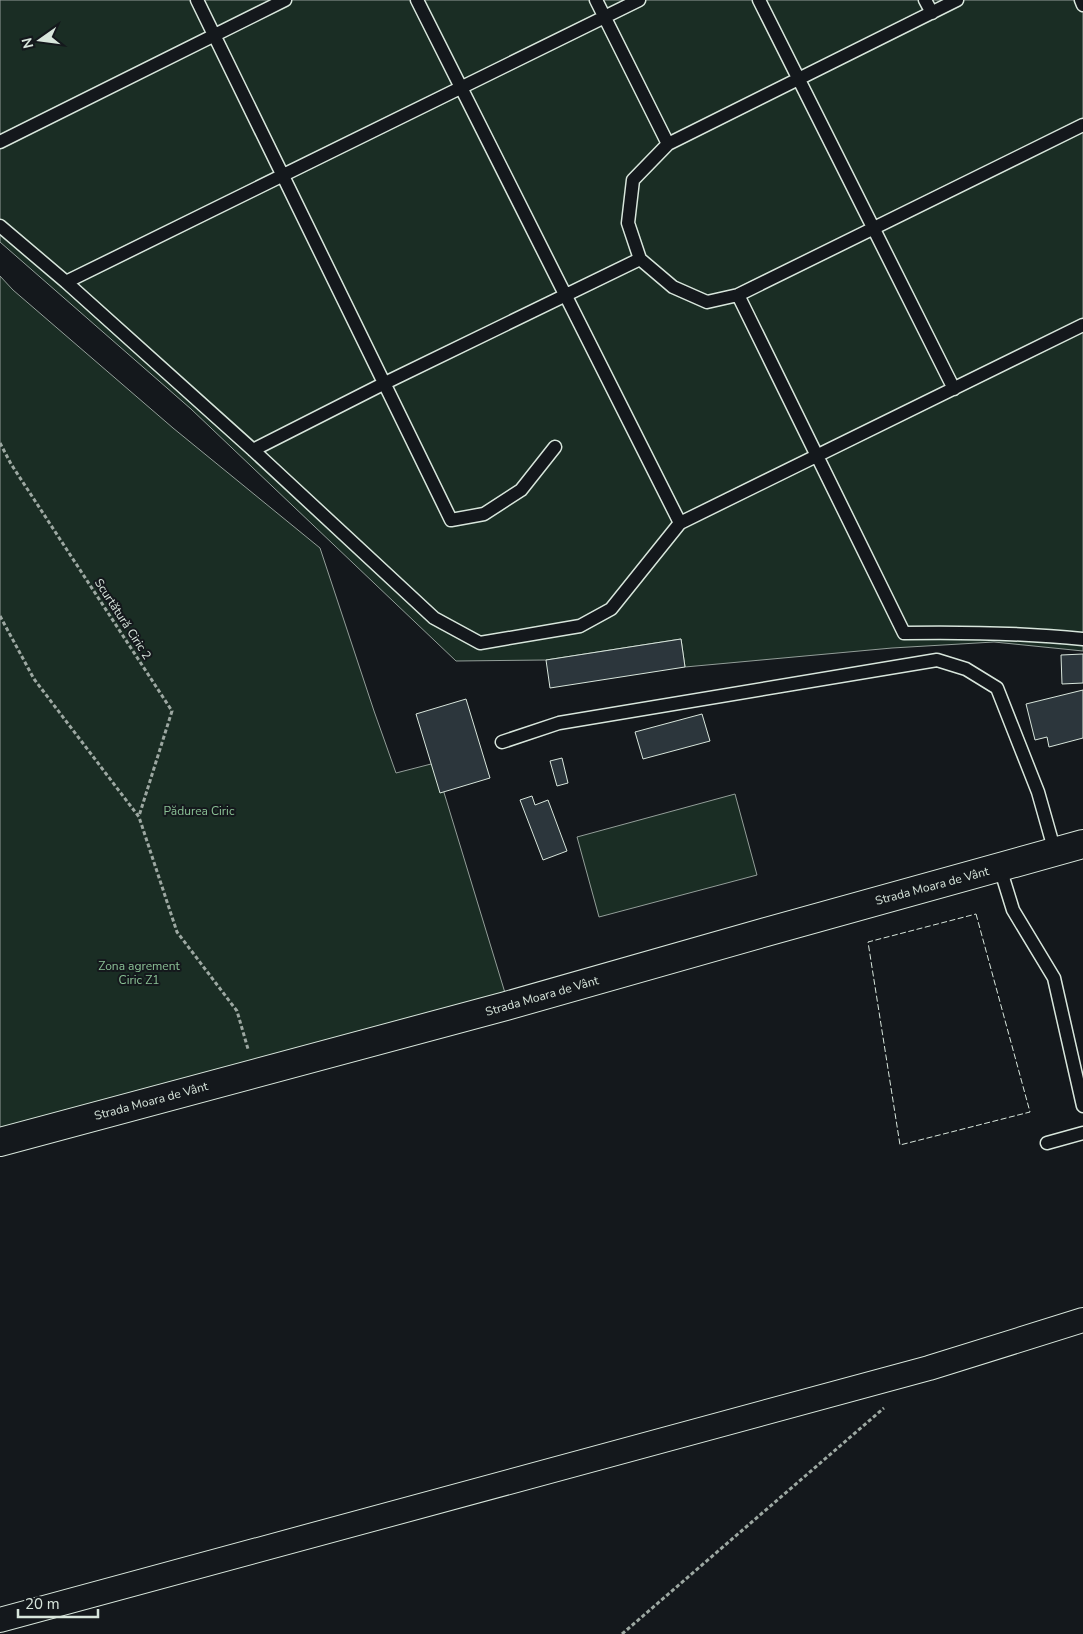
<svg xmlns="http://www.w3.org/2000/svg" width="1083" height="1634" viewBox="0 0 1083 1634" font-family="'Nunito Sans',sans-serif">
	<rect width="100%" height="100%" fill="#14181c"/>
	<path fill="#1a2d24" stroke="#939e99" d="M0,0h1083v651l-89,-9 -102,6 -207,19 -4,-28 -135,21 -90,1 -265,-252 -191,-167z
		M0,276l13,14 160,138 147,120 54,163 22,62 39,-10 74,243 -509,137z
		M735,794l22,81 -158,42 -22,-80z"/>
	<path fill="#2c363c" stroke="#d8e6dc" d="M681,639l4,28 -135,21 -4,-28z
		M1083,654v29l-21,1 -1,-29z
		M1083,690v48l-34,9 -2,-10 -12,3 -9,-36z
		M466,699l24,79 -50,15 -24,-79z
		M702,714l8,27 -67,18 -8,-27z
		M562,758l6,25 -11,3 -7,-25z
		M532,796l3,9 13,-5 19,51 -24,9 -23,-60z"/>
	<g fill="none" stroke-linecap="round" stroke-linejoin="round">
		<defs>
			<path id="service" d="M197,0l254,520 33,-6 37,-24 34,-43
				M417,0l263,523
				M596,0l72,144
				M759,0l195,389
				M925,0l7,13
				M957,0l-289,144 -35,36 -5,43 12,36 33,28 34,15 31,-7 345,-170
				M1081,0l2,5
				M0,142l285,-142
				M0,226l66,56 187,168 181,168 46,25 100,-17 31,-17 69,-86 403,-198
				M66,282l573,-282
				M738,295l166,338c60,-1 119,0 179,6
				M253,450l132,-67 255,-124
				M502,742l57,-19 378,-63 29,9 31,19 41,104 17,60
				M1000,868l13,42 41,68 29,128
				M1047,1143l36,-10"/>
			<path id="minor" d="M0,1620l929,-252 154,-48"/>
			<path id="secondary" d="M0,1142l506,-136 260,-74 317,-88"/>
		</defs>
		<use href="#service" stroke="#d8e6dc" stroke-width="15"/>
		<use href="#minor" stroke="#d8e6dc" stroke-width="26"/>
		<use href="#secondary" stroke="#d8e6dc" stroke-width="30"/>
		<path stroke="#9da8a2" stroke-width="3" stroke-dasharray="4 2.5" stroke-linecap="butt" d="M0,443l11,21 161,247 -33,105
			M0,616l34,63 105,138 38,115 60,79 11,38
			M622,1634l262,-226"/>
		<use href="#service" stroke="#14181c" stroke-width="12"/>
		<use href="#minor" stroke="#14181c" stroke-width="24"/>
		<use href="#secondary" stroke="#14181c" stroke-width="28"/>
		<path stroke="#d8e6dc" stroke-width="1" stroke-dasharray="6 2.5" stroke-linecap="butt" d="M976,914l54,198 -130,33 -32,-203z"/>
	</g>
	<g text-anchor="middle" stroke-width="4" stroke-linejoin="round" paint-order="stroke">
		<g font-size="12" fill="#d8e6dc" stroke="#14181c">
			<text transform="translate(123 619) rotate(57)" y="4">Scurtătură Ciric 2</text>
			<text transform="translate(932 886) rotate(-15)" y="4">Strada Moara de Vânt</text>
			<text transform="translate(542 996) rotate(-16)" y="4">Strada Moara de Vânt</text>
			<text transform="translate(151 1101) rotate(-15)" y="4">Strada Moara de Vânt</text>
		</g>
		<g font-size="12" fill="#8ac095" stroke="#14181c">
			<text x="199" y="815">Pădurea Ciric</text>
			<text x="139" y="970">Zona agrement<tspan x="139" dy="14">Ciric Z1</tspan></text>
		</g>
	</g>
	<g transform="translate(40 40) rotate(256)" stroke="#14181c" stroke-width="4" paint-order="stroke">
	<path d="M0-4L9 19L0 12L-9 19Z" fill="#d8e6dc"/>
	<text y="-8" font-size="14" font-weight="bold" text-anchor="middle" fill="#d8e6dc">N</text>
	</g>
	<path d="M18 1609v8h80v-8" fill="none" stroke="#d8e6dc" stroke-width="2.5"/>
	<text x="25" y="1609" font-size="15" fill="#d8e6dc" stroke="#14181c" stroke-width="4" paint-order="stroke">20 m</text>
</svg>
